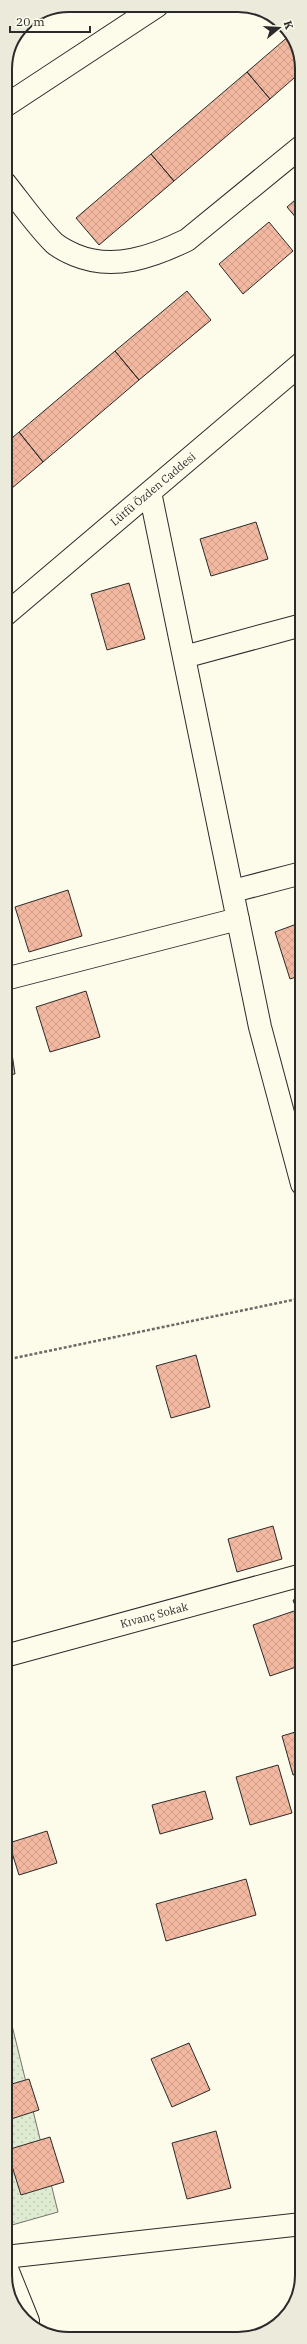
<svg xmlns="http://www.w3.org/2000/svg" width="307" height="2344" viewBox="0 0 307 2344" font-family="'IBM Plex Serif',serif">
	<defs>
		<pattern id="grass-dots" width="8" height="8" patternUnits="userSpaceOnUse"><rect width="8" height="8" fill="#deebd1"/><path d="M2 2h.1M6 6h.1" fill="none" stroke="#bfcab4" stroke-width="1.8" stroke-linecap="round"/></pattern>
		<pattern id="building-cross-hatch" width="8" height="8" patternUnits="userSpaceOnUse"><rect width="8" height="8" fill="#f2b8a0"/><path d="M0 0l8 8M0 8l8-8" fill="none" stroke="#d09e8a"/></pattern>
	</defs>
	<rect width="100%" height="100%" fill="#fdfbea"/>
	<path fill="url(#grass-dots)" stroke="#74746e" d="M5,1997l53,215 -53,15z"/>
	<path fill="url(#building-cross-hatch)" stroke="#2b2b2b" d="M290,35l12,29v7l-32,28 -23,-27z
		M247,72l23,27 -96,82 -23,-27z
		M151,154l23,27 -75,64 -23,-27z
		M302,194v31l-15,-18z
		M269,222l24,29 -50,43 -24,-30z
		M187,291l24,29 -72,60 -24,-29z
		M115,351l24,29 -96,82 -24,-30z
		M19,432l24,30 -38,32v-50z
		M256,522l12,37 -57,17 -11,-37z
		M129,583l16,56 -38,11 -16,-56z
		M68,890l14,46 -53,16 -14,-45z
		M302,922v53l-12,4 -15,-47z
		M86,991l14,46 -50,15 -14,-45z
		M11,1047l4,27 -10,1v-27z
		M196,1355l14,52 -39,11 -15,-52z
		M273,1526l9,33 -45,13 -9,-33z
		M302,1597v28l-9,-25z
		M297,1610l5,15v40l-32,11 -17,-51z
		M302,1730v43l-9,2 -11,-39z
		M278,1765l14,48 -42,12 -14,-48z
		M205,1791l8,28 -53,15 -8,-29z
		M47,1831l10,32 -38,12 -10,-32z
		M246,1879l10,36 -90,26 -10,-37z
		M189,2043l21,47 -38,17 -21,-48z
		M29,2079l10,31 -34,11v-35z
		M216,2131l15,57 -44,11 -15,-56z
		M50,2137l14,45 -43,13 -14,-45z
		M302,2163v18l-5,-16z"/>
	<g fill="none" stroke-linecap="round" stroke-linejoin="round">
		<defs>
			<path id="street" d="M5,106l152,-100
				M5,183c16,20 31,42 49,60 6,5 14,9 21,12 38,16 77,2 112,-15l115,-94
				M150,492l110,535 42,157
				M5,615l297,-252
				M184,657l118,-32
				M233,891l69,-18
				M5,979l233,-60
				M5,1656l297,-81
				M5,2257l297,-33
				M5,2264l23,57"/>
		</defs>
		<use href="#street" stroke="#2b2b2b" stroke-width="24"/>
		<path stroke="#6a6964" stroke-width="2.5" stroke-dasharray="3 2" stroke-linecap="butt" d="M5,1360l297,-62"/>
		<use href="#street" stroke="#fdfbea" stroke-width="22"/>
	</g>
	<g text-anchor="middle" stroke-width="3" stroke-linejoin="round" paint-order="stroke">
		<g font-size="11" fill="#2b2b2b" stroke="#fdfbea">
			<text transform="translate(153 489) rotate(-40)" y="4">Lütfü Özden Caddesi</text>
			<text transform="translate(154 1615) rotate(-15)" y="4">Kıvanç Sokak</text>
		</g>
	</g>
	<path d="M0 0H307V2344H0ZM69 12H238A57 57 0 0 1 295 69V2275A57 57 0 0 1 238 2332H69A57 57 0 0 1 12 2275V69A57 57 0 0 1 69 12Z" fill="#eceadb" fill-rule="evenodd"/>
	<path fill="none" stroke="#2b2b2b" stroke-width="2" d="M69 12H238A57 57 0 0 1 295 69V2275A57 57 0 0 1 238 2332H69A57 57 0 0 1 12 2275V69A57 57 0 0 1 69 12Z"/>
	<g transform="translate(279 28) rotate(72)" stroke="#fdfbea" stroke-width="3" paint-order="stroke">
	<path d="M0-3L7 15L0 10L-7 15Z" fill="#2b2b2b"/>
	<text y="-6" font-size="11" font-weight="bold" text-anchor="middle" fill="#2b2b2b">K</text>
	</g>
	<path d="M10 26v6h80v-6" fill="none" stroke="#2b2b2b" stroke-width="2"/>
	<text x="16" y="26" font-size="12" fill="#2b2b2b" stroke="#fdfbea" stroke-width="3" paint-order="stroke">20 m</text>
</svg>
